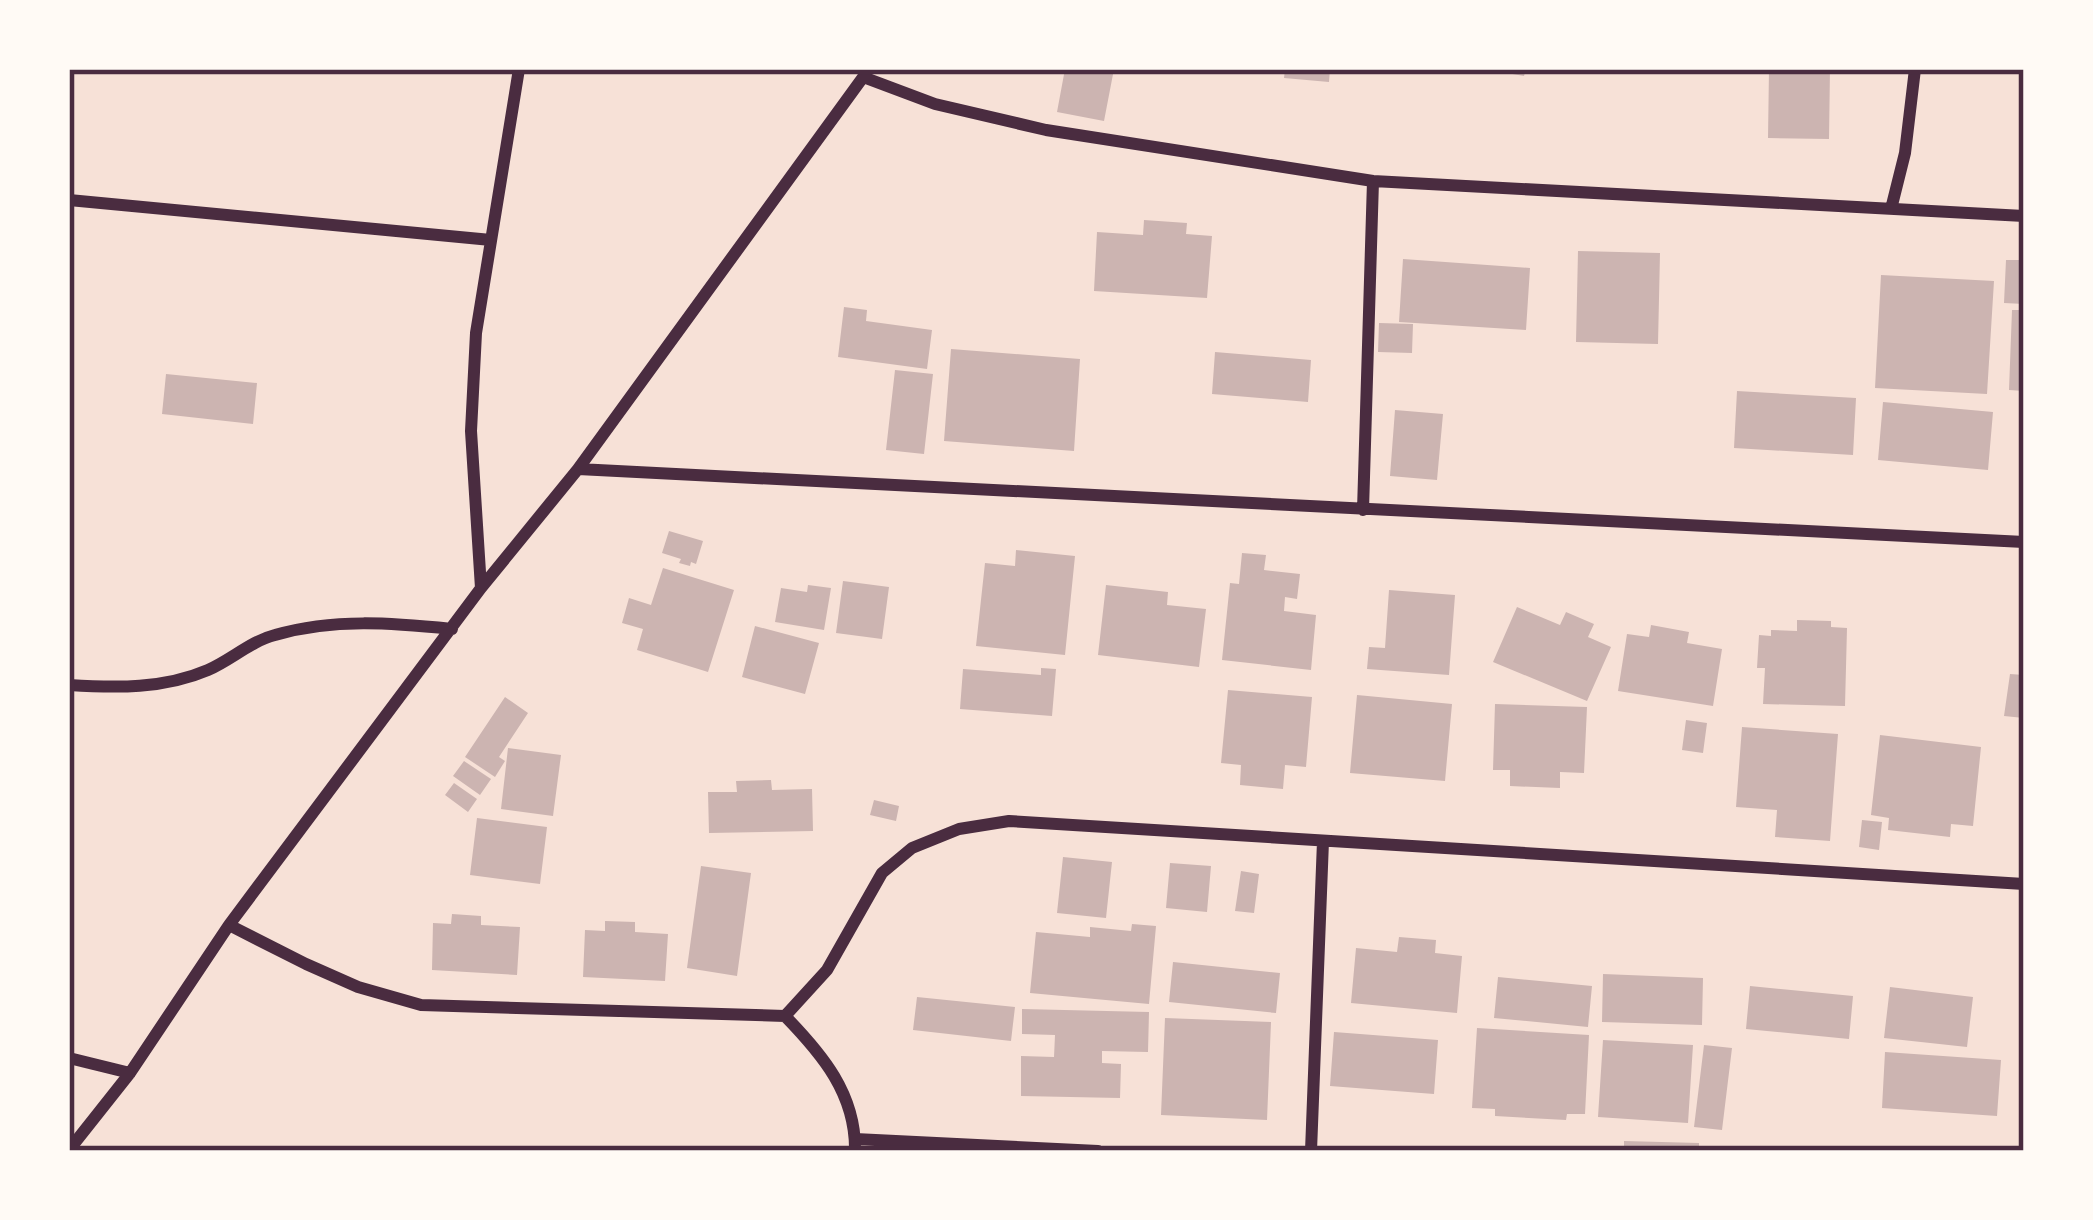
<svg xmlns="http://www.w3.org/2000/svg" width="2093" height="1220" viewBox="0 0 2093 1220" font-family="'Fira Sans',sans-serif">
	<rect width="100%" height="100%" fill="#f7e1d7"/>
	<path fill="#ccb4b1" d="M1065,69h49l-10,52 -47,-9z
		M1285,69h45l-1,13 -45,-4z
		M1495,69h31l-2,7 -29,-5z
		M1769,69h61l-1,70 -61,-1z
		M1144,220l43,3 -1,11 26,2 -5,62 -113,-7 3,-59 46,3z
		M1578,251l82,2 -2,91 -82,-2z
		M1403,259l127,9 -4,62 -127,-8z
		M2006,260h18v44l-20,-1z
		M1881,275l113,6 -7,113 -112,-6z
		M844,307l23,3 -1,11 66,9 -5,39 -89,-12z
		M2012,310h12v81l-15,-1z
		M1379,323l34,1 -1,29 -34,-1z
		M951,349l129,10 -6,92 -130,-10z
		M1215,352l96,8 -3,42 -96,-8z
		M895,370l38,4 -9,80 -38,-4z
		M166,374l91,9 -4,41 -91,-10z
		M1737,391l119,7 -3,57 -119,-7z
		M1883,402l110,10 -5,58 -110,-10z
		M1395,410l48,4 -6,66 -47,-4z
		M669,531l34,10 -7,23 -5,-2 -1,4 -11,-3 2,-4 -19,-6z
		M1016,550l59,6 -10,99 -89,-9 9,-83 30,3z
		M1242,553l24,2 -2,15 36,4 -3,25 -12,-2 -1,14 32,4 -5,55 -89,-10 8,-77 9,1z
		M663,568l71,22 -26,82 -71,-22 6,-21 -21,-6 7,-25 22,7z
		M843,581l46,6 -7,52 -46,-6z
		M808,585l23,3 -7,42 -49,-8 6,-34 26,4z
		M1106,585l62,7 -1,13 39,4 -7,58 -101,-12z
		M1389,590l66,5 -6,80 -82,-6 2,-22 16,1z
		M1517,607l43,18 6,-13 28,12 -6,13 23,10 -24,54 -94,-39z
		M1797,620l34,1v6l16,1 -2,78 -82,-2 2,-36h-8l2,-33 12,1v-6l26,1z
		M1651,625l38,7 -2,11 35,6 -9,57 -95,-15 9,-57 22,3z
		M755,626l64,17 -14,51 -63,-17z
		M1041,668l15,1 -4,47 -92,-7 3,-40 78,6z
		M2010,674l14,1v43l-20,-2z
		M1228,690l84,7 -6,70 -21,-2 -2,24 -43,-4 1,-20 -20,-2z
		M1357,695l95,9 -7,77 -95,-8z
		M505,697l23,16 -29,44 6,4 -10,16 -30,-20z
		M1495,704l92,3 -3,66 -24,-1v16l-50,-2v-16h-17z
		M1686,720l21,3 -4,30 -21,-3z
		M1742,727l96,7 -8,107 -55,-4 2,-27 -41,-3z
		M1880,735l101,12 -8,79 -22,-2 -1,13 -62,-7 1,-12 -18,-3z
		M508,748l53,7 -8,61 -52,-7z
		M464,761l27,18 -11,16 -27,-19z
		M771,780l1,10 40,-1 1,42 -104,2 -1,-41h29l-1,-11z
		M454,783l23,16 -9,13 -23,-17z
		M874,800l25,6 -3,15 -26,-6z
		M477,818l70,9 -7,57 -70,-9z
		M1862,820l20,2 -3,28 -20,-3z
		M1063,857l49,5 -6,56 -49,-5z
		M1170,863l41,3 -4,46 -41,-4z
		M701,866l50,7 -14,103 -50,-8z
		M1241,871l18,3 -5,39 -19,-2z
		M452,914l29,2v9l39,2 -3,48 -85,-5 1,-47 18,1z
		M605,921l30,1v10l33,2 -3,47 -82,-4 2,-47 20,1z
		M1132,924l24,2 -7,78 -119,-11 6,-61 54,5v-10l41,4z
		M1399,937l37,3 -1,13 27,3 -5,57 -106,-10 5,-55 41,4z
		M1173,962l107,11 -4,40 -107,-11z
		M1603,974l100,4 -1,47 -100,-3z
		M1498,977l94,9 -4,41 -94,-9z
		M1750,986l103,10 -4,43 -103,-10z
		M1890,987l83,10 -6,50 -83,-9z
		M917,997l98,10 -4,34 -98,-11z
		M1022,1009l127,3 -1,40 -46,-1v12l19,1 -1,34 -99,-2v-40l33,1 1,-22 -33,-1z
		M1165,1018l106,4 -4,98 -106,-5z
		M1477,1028l112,7 -4,79h-18l-1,6 -71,-4v-7l-23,-1z
		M1334,1032l104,8 -4,54 -104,-8z
		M1603,1040l90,5 -5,78 -90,-6z
		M1704,1045l28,3 -10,82 -28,-3z
		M1885,1052l116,8 -4,56 -115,-8z
		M1624,1141l75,2v8h-75z"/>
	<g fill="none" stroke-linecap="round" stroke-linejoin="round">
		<path stroke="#4a2c40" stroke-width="12" d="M863,77l72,27 111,26 327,51 651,35
			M69,200l422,40
			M1891,209l14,-56 10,-84
			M578,469l1446,73
			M1363,510l10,-329
			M481,588l-10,-157 5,-98 43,-264
			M69,685c47,3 95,4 139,-15 23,-10 43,-29 67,-35 59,-17 117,-12 177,-6
			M229,925l77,39 52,23 63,18 364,11c37,38 71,78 70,135
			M785,1016l42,-46 55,-97 30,-25 47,-19 50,-8 1015,63
			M69,1058l61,15
			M855,1139l243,12
			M69,1150l61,-77 99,-148 252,-337 97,-119 291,-400
			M1311,1151l12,-310"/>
	</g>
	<rect width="2093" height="1220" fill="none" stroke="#fffaf5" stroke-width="144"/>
	<rect x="72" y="72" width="1949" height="1076" fill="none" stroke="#4a2c40" stroke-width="4.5"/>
</svg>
